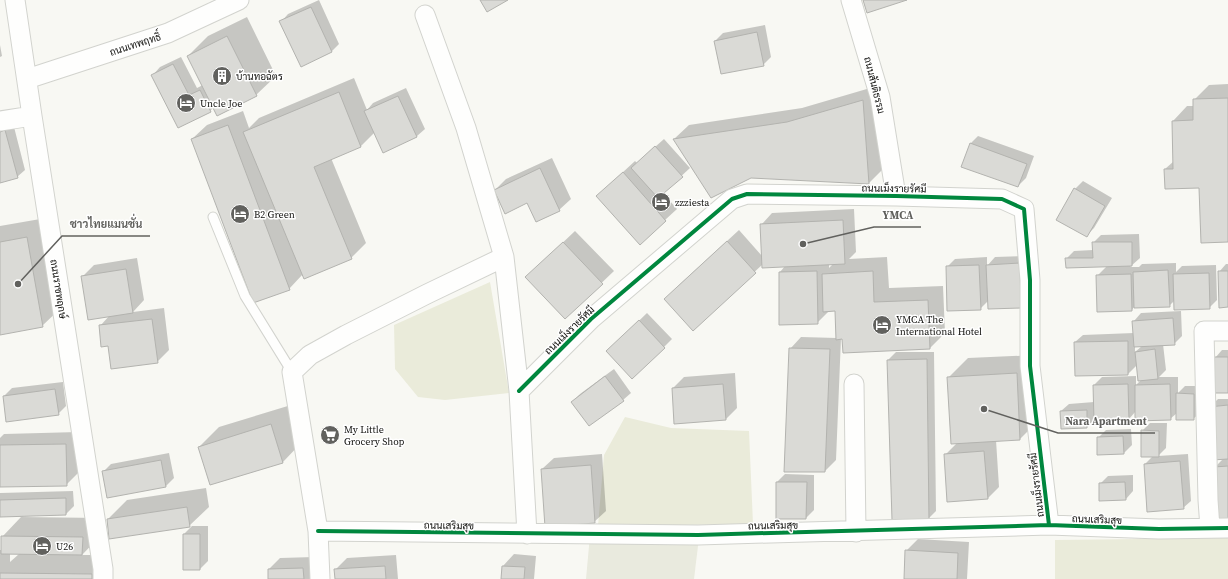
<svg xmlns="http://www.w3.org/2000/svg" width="1228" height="579" viewBox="0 0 1228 579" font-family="'Source Serif 4',Sarabun,serif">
	<rect width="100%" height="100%" fill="#f8f8f3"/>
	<path fill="#e9eade" d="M590,535l109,3 -5,41h-108z"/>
	<path fill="#eaebda" d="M490,282l19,111 -64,7 -27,-3 -23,-28 -1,-44z
		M625,417l46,11 78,3 4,93 -155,2 6,-71z
		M1228,538v41h-173v-39z"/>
	<path fill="#0003" fill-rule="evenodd" d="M319,0l20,44 -7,7 -51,-29 7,-8z
		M247,17l29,59 -20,19 -42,12 -4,4 -57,-36 7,-8 21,-10 16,31 6,-3 -15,-29 20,-20z
		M765,25l6,32 -8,8 -48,-24 8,-8z
		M0,45l2,11 -2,1z
		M354,78l13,32 6,-7 33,-15 19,41 -8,7 -42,-4 -14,14 -30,12 35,85 -15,15 -48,16 -14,15 -97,-150 15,-14 36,-14 6,17 10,-10z
		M1228,84v157l-28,-54 -35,-18 9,-8 -1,-40 14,-15h7v-6l15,-15z
		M877,86l6,83 -14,14 -195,-44 15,-14 113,-17z
		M13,123l12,47 -8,7 -17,5v-56z
		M978,136l56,20 -8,22 -8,8 -48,-42z
		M664,139l26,29 -27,25 14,16 -37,34 -31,-58 26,-24 2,2z
		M552,158l19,41 -12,11 -31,-8 -33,-12 11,-11z
		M1083,181l29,17 -18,30 -8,8 -11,-47z
		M854,209l2,43 -7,7 38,-2 2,31 54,-2 2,47 -15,15 -89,-10 -5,122 -11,11 -35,-122 11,-12 36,1 -1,-28 -7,1 -12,12 -37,-51 5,-6 -22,-2 -70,65 -16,-42 62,-57 23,26 -1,-31 11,-12zM829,264h4l-4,4z
		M46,218l16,89 -20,19 -42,8v-108z
		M575,231l39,40 -49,47 -27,-52z
		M1139,234l1,24 -10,9h9l3,-3 34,-1v9l6,-6 34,-1 1,35 -8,8 -34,-8 -6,6 -35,1 -2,3 -35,-34 10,-10 -41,-7 8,-8 19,-1v-7l8,-8z
		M1027,256l2,43 -41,2 -8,8 -33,-42 8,-8 32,-2v9l8,-9z
		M137,258l7,42 -11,12 31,-4 5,42 -12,12 -48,-17 -9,-19 10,-11 -28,-38 12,-12z
		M1226,264h2v42l-9,-34z
		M1181,311l1,25 -8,8h-11l3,26 -7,7h19v16l7,-7h17l-1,26 -8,7 -16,-6 -7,6 -34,-8 -7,8 -35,1 -7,7 -26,-16 8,-7 25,-2v-17l8,-8 34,-1v9l5,-5 -4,-15 -9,9 -53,-32 8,-7 51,-2v-12l7,-8zM1135,346h7l-7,6z
		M647,313l25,26 -8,8 -49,-3z
		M1222,350h6v42l-13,-34z
		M896,352h38l2,159 -8,8 -40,-159z
		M1036,355l3,65 -19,19 -24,1 3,47 -11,11 -43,-43 12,-12 -9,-65 20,-20z
		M614,369l17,24 -8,7 -51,2 8,-8z
		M735,373l2,35 -11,11 -53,-31 11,-11z
		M63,382l3,24 -8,8 -54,-18 8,-8z
		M1218,399h10v119l-13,-51 9,-9 -14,-51z
		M291,405l11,37 -19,20 -84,-15 20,-20z
		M1150,423h17l-1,25 -8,8 30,-2 3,47 -8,7 -38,-44 8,-8 -11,-25z
		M1131,429l1,16 -8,8 -26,-15 8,-8z
		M78,432v41l-12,12 -66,1v-48l4,-4z
		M169,453l5,25 -8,8 -63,-14 8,-8z
		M602,454l4,57 -12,11 -52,-53 12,-11z
		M785,474l29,1v35l-8,8 -29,-36z
		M1133,475v16l-7,8 -26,-15 8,-8z
		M206,488l3,19 -20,19 -81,-7 19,-19z
		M73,491l1,15 -8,8 -66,2v-23z
		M21,517l81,1 -1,17 -19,20h29v24h-111v-29h2v-13zM10,554h9l-9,8z
		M192,526h16v35l-8,8 -16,-35z
		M918,539l51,3 -2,37h-62l1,-28z
		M514,554l22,2 -2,23h-32l1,-13z
		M396,555l2,24h-62l-1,-9 12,-12z
		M314,557l1,22h-46v-10l11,-11z"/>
	<path fill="#dadad6" stroke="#b3b3af" d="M480,0h28l-21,12z
		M863,0h44l-40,13z
		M311,7l21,45 -31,15 -22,-46z
		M757,32l7,34 -43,8 -7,-33z
		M227,36l30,60 -40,20 -30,-60z
		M173,64l16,31 11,-5 11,22 -33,16 -27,-53z
		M339,92l22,55 -47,20 38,92 -48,20 -61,-147z
		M398,96l19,41 -34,16 -19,-42z
		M1228,98v144l-27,1 -2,-55 -34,1 -1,-20h9l-1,-48 21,-1v-21z
		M863,100l6,84 -118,-6 -40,20 -38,-59 114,-17z
		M228,125l62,165 -37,13 -62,-164z
		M5,130l13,48 -18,5v-51z
		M970,143l57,21 -9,23 -57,-20z
		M655,146l28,31 -25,21 -27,-30z
		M540,168l20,43 -24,11 -9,-19 -22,11 -11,-24z
		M623,172l43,49 -26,24 -44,-49z
		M1074,188l31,18 -18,31 -31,-17z
		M843,220l2,44 -83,4 -2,-44z
		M27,237l16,90 -43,8v-93z
		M727,241l29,32 -63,58 -29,-32z
		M563,242l40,42 -38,35 -40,-42z
		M1092,242h40v24l-66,2 -1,-10h28z
		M1020,263l1,45 -33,1 -2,-44z
		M979,265l2,45 -34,1 -1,-45z
		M126,269l7,44 -45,7 -7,-44z
		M1168,270l2,37 -36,1 -1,-36z
		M817,271l1,53 -39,1v-53z
		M873,271l1,31 54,-2 2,49 -87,4 -1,-14 -6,1 -1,-29 -12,1 -1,-38z
		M1218,271h10v36l-9,1z
		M1209,273l1,36 -36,1 -1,-36z
		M1131,274l1,37 -35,1 -1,-37z
		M1173,318l2,27 -41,2 -2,-26z
		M152,319l6,44 -47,6 -3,-23 -7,1 -2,-22z
		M639,320l26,28 -33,31 -26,-28z
		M1128,341v34l-53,1 -1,-34z
		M789,348l41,1 -5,123h-41z
		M1155,349l3,30 -20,2 -3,-29z
		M1214,357h14v36h-14z
		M927,359l2,161h-37l-5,-160z
		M1017,373l3,67 -69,4 -4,-67z
		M605,376l19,25 -35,25 -18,-24z
		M723,384l3,36 -52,4 -2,-36z
		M1128,384l1,36 -35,1 -1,-36z
		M1170,384l1,36 -36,1v-36z
		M55,389l4,26 -53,7 -3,-26z
		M1176,393l18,1v26h-18z
		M1228,405v54l-16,1 -3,-53z
		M1087,410v18l-26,1 -1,-18z
		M271,424l12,39 -73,22 -12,-38z
		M1141,430l18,1v26h-18z
		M1123,436l1,18 -27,1v-18z
		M66,444l1,42 -67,1v-42z
		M984,451l4,48 -41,3 -3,-48z
		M161,460l5,27 -59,11 -5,-27z
		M1180,461l4,48 -37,3 -3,-48z
		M591,465l4,58 -50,4 -4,-58z
		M1228,466v53h-11l-3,-52z
		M776,482h31l-1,37h-30z
		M1125,482l1,18 -27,1v-18z
		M66,498v17l-66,2v-17z
		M187,507l3,20 -81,12 -2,-20z
		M183,534h17v36h-17z
		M1,536l82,1 -1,18 -81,-1z
		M905,550l53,3 -1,26h-53z
		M385,566l1,13h-51l-1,-10z
		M502,566l23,1 -1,12h-23z
		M303,568l1,11h-36v-10z
		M0,573l92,1v5h-92z"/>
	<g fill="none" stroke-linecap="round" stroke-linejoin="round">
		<defs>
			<path id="lane" d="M213,217l32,79 47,76"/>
			<path id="street" d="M15,0l17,116 71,453v10
				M851,0l29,97 16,99
				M425,15l41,113 38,129 15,134 8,143
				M27,79l141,-46 71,-33
				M0,121l32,-5
				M854,384l2,148
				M519,391l72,-72 141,-120 15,-5 149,2 106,3 22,10 6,71v86l19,159
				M1210,528l-2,-28 -4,-169h24
				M318,531l380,4 351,-10 110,4 69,-1
				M320,579l-2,-48 -26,-159 18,-17 36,-20 81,-41 77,-37"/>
		</defs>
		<use href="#lane" stroke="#d2d3ce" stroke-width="11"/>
		<use href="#street" stroke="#d2d3ce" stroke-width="21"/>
		<use href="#lane" stroke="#fefefd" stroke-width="9"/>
		<use href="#street" stroke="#fefefd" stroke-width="19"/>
		<defs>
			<path id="cycleway" d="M519,391l72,-72 141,-120 15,-5 149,2 106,3 22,10 6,71v86l19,159
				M318,531l380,4 351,-10 110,4 69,-1"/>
		</defs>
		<use href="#cycleway" stroke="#fff" stroke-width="6"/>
		<use href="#cycleway" stroke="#00873e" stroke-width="4"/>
	</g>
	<defs>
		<symbol id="building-disc" viewBox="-11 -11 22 22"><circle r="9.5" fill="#61615e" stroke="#fff"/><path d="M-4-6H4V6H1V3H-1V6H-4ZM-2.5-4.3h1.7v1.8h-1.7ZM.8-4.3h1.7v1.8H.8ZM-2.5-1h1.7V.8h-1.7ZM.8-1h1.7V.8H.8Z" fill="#fff"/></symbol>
		<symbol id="hotel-disc" viewBox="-11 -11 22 22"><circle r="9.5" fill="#61615e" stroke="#fff"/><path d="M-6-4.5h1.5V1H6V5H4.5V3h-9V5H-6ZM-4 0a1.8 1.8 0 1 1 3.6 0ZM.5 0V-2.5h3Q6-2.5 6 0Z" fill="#fff"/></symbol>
		<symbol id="supermarket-disc" viewBox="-11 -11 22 22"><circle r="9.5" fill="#61615e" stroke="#fff"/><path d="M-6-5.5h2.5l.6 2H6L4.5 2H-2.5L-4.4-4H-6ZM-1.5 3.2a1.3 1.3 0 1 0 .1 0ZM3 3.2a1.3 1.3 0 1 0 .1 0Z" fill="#fff"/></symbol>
	</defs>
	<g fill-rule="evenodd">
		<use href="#building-disc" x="211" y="65" width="22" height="22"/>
		<use href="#hotel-disc" x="175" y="92" width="22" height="22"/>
		<use href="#hotel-disc" x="650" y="191" width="22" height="22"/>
		<use href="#hotel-disc" x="229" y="203" width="22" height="22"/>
		<use href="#hotel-disc" x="871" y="314" width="22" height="22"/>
		<use href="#supermarket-disc" x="319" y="424" width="22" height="22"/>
		<use href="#hotel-disc" x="31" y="535" width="22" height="22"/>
	</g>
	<g text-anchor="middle" stroke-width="3" stroke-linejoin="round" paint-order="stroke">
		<g font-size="10" fill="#10100d" stroke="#fff">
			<text transform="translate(135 44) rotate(-18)" y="4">ถนนเทพฤทธิ์</text>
			<text transform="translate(875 85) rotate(76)" y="4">ถนนสันติธรรม</text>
			<text transform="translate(894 188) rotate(1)" y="4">ถนนเม็งรายรัศมี</text>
			<text transform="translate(59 289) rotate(81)" y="4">ถนนราชพฤกษ์</text>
			<text transform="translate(569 330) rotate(-44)" y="4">ถนนเม็งรายรัศมี</text>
			<text transform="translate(1036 485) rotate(-97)" y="4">ถนนเม็งรายรัศมี</text>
			<text transform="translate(1097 519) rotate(2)" y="4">ถนนเสริมสุข</text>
			<text transform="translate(449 525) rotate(1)" y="4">ถนนเสริมสุข</text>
			<text transform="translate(773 525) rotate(-1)" y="4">ถนนเสริมสุข</text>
		</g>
		<g font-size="10" fill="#10100d" stroke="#fff" text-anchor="start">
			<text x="236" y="80">บ้านทอฉัตร</text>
			<text x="200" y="107">Uncle Joe</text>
			<text x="675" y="206">zzziesta</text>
			<text x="254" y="218">B2 Green</text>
			<text x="896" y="323">YMCA The<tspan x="896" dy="12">International Hotel</tspan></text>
			<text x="344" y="433">My Little<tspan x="344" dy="12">Grocery Shop</tspan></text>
			<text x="56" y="550">U26</text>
		</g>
	</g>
	<path fill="none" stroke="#61615e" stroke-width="1.5" d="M803 244L874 227H921M18 284L62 236H150M984 409L1058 433H1155"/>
	<g fill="#61615e" stroke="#fff" stroke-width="1.5">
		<circle cx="803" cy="244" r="4"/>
		<circle cx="18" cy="284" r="4"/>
		<circle cx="984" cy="409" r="4"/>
	</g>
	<g font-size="11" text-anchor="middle" font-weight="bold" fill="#61615e" stroke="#fff" stroke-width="3" stroke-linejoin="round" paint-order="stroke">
		<text x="898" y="219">YMCA</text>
		<text x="106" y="228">ชาวไทยแมนชั่น</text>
		<text x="1106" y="425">Nara Apartment</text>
	</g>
</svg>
